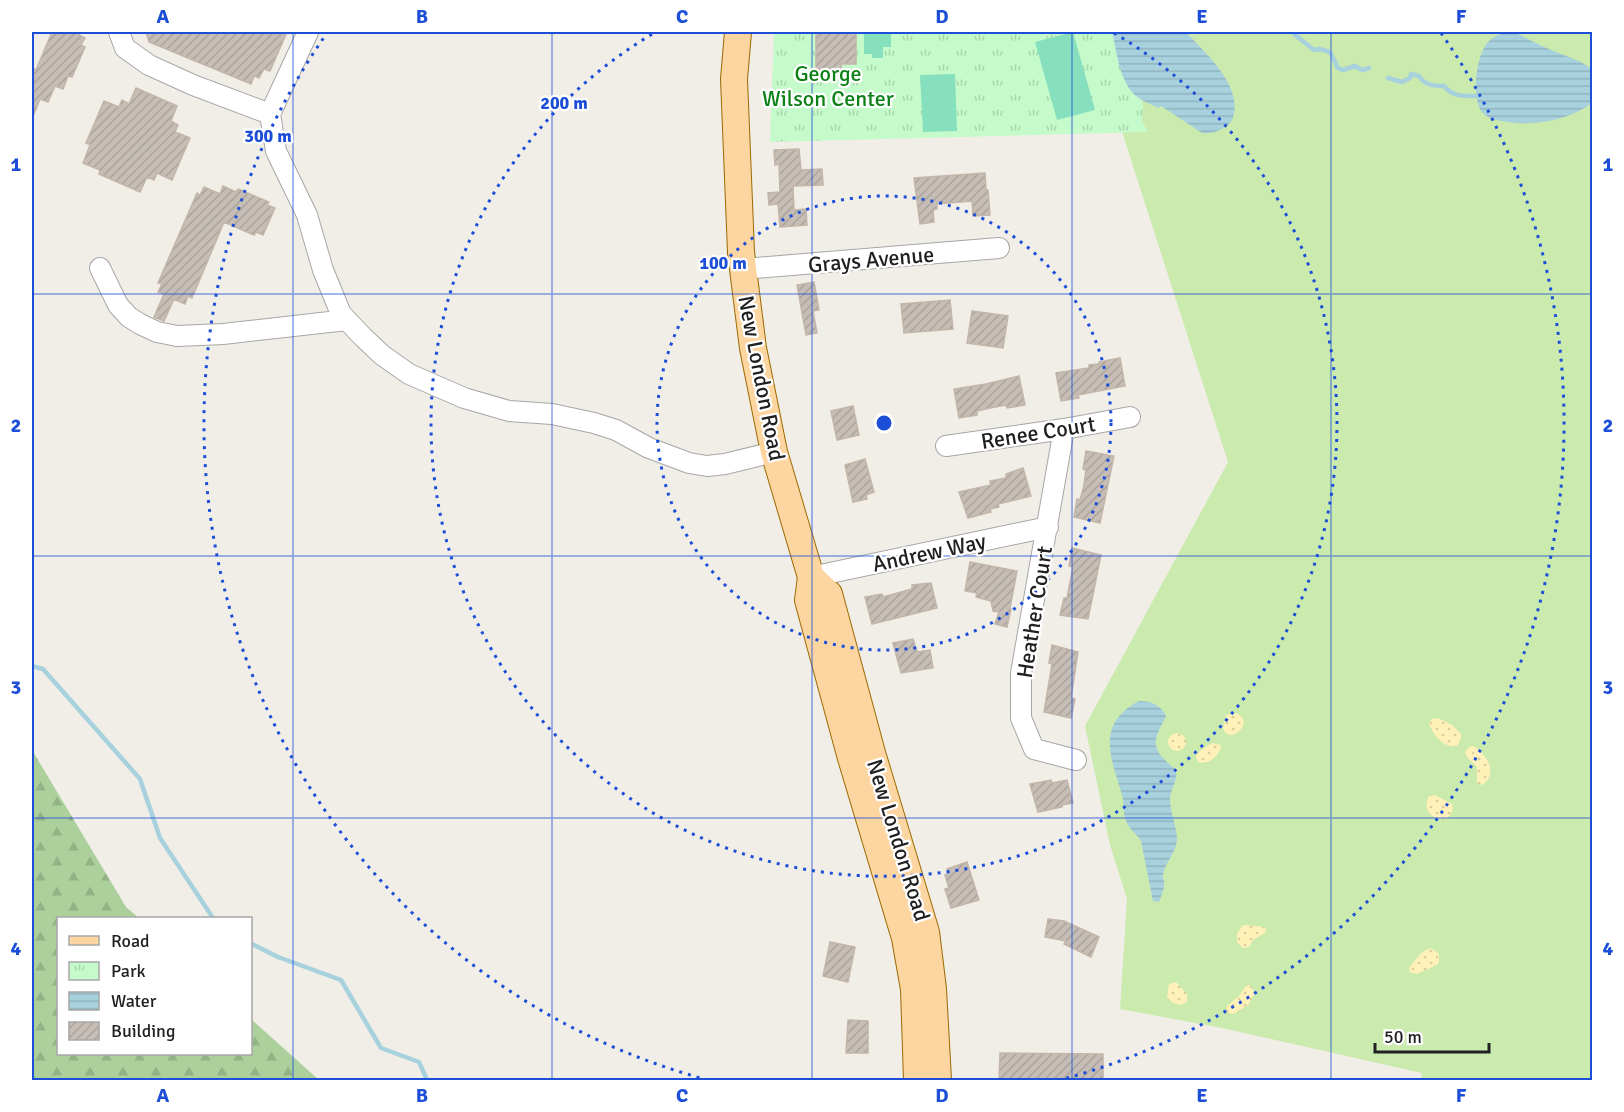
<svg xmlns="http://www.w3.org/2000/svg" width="1624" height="1112" viewBox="0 0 1624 1112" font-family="Signika,sans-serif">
	<defs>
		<pattern id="forest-firs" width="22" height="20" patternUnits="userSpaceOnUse" patternTransform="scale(1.5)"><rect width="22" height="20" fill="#abd09c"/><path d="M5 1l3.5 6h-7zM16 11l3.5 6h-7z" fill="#93b286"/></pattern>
		<pattern id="sand-dots" width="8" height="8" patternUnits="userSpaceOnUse" patternTransform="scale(1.5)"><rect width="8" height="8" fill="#fff1b7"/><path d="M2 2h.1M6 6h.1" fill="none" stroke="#dace9d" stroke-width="1.8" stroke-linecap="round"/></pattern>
		<pattern id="park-tufts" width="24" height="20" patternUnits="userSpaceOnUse" patternTransform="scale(1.5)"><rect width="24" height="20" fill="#c5faca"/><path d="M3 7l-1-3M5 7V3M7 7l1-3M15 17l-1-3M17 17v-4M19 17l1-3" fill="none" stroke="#a9d6ad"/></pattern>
		<pattern id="water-rules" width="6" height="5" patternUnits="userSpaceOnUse" patternTransform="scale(1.5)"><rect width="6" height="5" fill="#a8d1de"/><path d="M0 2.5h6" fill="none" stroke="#90b3be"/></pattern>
		<pattern id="building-hatch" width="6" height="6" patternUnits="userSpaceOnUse" patternTransform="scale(1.5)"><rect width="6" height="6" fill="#c6beb6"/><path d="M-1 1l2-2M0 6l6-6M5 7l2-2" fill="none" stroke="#aaa39c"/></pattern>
	</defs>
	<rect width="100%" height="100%" fill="#f1eee7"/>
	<path fill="#cbeaae" d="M1090,32h502v1048h-171l1,-7 -200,-45 -102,-19 7,-110 -17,-54 -25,-119 143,-264z"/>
	<path fill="url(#forest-firs)" d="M32,750l94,157 13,11h-81v136h192l1,-35 68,61h-287z"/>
	<path fill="url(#sand-dots)" d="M1232,712c17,4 14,18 0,23l-6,-1 -3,-6 3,-12z
		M1438,718l14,7 9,9v5l-4,7c-14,2 -24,-11 -28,-23l3,-4z
		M1168 742a9 9 0 1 1 18 0a9 9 0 1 1-18 0Z
		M1212,743l8,2 1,2c-3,10 -13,18 -23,15l-2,-6 1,-3z
		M1473,746c14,8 26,28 9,39l-5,-2v-16l-9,-9 -3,-6 4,-5z
		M1435,795l17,9c2,6 -1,12 -6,15 -13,2 -25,-10 -17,-23z
		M1247,925l16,2 3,2 -1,4 -12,7 -4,7 -6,1 -6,-6v-8l5,-8z
		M1431,948l8,6v9c-7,5 -14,7 -22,11l-7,-2 -1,-4c6,-8 12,-17 22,-20z
		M1176,982l11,12v8l-6,3 -8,-2 -6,-6 2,-13z
		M1249,985l3,2 2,8 -6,10 -15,9 -7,-2 1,-6 12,-10 6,-9z"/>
	<path fill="url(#park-tufts)" d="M774,32h354l12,43 3,35 -1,11 6,11 -378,10z"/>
	<path fill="#86dfbd" d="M864,32h27v15h-8v11h-11v-4h-8z
		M1073,32l22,78 -38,10 -22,-78z
		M955,74l2,57 -34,1 -3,-57z"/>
	<path fill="url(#water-rules)" d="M1112,32h74c18,20 54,51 48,81 -1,5 -2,9 -6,12 -8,6 -16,9 -26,8l-41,-27 -3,2c-7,-4 -16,-7 -22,-12 -17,-15 -19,-44 -24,-64z
		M1514,32l30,15 37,15 11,7v34c-23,17 -57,23 -84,19 -9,-1 -20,-3 -26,-10 -11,-14 -6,-59 7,-71 7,-7 16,-8 25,-9z
		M1139,701c12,0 22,4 27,15 -9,19 -18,29 1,46 3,3 7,5 9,10 2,8 -6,18 -6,27 0,14 7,27 7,41 -1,13 -12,22 -14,35 -1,6 2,2 1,9 0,6 -3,13 -5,18l-6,-1 -12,-60c-4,-7 -11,-11 -14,-18 -5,-9 -2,-19 -5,-28 -11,-37 -27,-71 17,-94z"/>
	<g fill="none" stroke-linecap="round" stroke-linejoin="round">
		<path stroke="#a8d1de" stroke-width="4.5" d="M1293,32l1,2 20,16 6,-1 10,3 8,16 5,2 12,-4 7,4 7,-2
			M1388,78l14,4 8,-4 1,-4 8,2c5,9 15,10 25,10 9,11 20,10 34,10
			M32,666l11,3 97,110 20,59 53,80
			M250,943l28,14 63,23 40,68 38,14 8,18"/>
	</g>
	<path fill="url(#building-hatch)" stroke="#c3b5a9" stroke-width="1.5" d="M52,32h29l-2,3 6,3 -4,7 4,2 -13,30 -4,-1 -5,13 -8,-3 -7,16 -8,-3 -8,20v-51l4,2z
		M146,32h141l-17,39 -6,-2 -5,9 -5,-2 -3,8 -102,-42z
		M816,32h40v32h-15v8l-25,-2z
		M136,88l41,18 -6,15 7,4 -3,7 15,6 -18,42 -15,-7 -3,7 -7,-3 -7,15 -41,-18 1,-4 -17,-7 7,-18 -4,-2 18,-42 15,6 3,-7 7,4z
		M799,149l2,21 21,-1 1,16 -30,1 1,24 12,-1 1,16 -27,2 -2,-23 -9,1 -1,-12 12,-1 -1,-28 -4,1 -1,-15z
		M985,173l1,17h2l2,25 -17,1 -1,-15 -35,3v5l-4,1 1,12 -14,2 -6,-46z
		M223,186l13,6 2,-3 31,13 -2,3 8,3 -12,27 -7,-3 -2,3 -30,-13 -32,76 -4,-2 -3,8 -11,-5 -10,22 -10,-4 10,-23 -6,-2 4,-8 -4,-1 39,-90 3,2 4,-8 16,7z
		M814,282l5,28 -6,1 4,22 -11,2 -9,-50z
		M950,300l3,29 -49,4 -3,-29z
		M972,311l36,5 -5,32 -36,-5z
		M1120,358l5,28 -47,9 1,3 -18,3 -5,-28 33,-5v-3l10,-1v-2z
		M1019,376l6,29 -18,3 -1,-3 -16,3 -13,3v4l-18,3 -5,-29 32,-5z
		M853,406l6,29 -22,5 -6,-29z
		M1086,451l28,5 -14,67 -26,-6 3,-18 3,1 4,-15 2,-15 -3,-1z
		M865,459l9,33 -8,3 1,4 -14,3 -8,-37z
		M1023,468l8,28 -33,8 1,3 -9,2 1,3 -23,6 -9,-26 32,-7 -1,-4 16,-3v-4z
		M1072,548l29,7 -13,64 -28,-4 4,-17h3l3,-16 3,-15 -4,-1z
		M970,562l47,9 -7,37 1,1 -4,18 -12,-3 4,-12 -6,-1 -2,-10 -15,-4 1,-4 -12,-2z
		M931,583l6,25 -65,16 -7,-27 17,-3 1,3 29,-8v-4z
		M913,639l4,13 13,-2 3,18 -32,5 -8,-30z
		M1052,645l26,7 -7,46 4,1 -4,19 -27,-6 8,-48 -3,-1z
		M1051,780l1,3 15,-3 6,23 -11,2v2l-24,5 -8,-28z
		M967,862l12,38 -28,8 -6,-19 4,-1 -4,-13 3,-1 -1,-5z
		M1048,919l16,2 35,16 -8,20 -27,-13 2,-3 -21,-4z
		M830,942l25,5 -7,35 -25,-6z
		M848,1020l20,1v32h-22z
		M1000,1053l103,1v26h-104z"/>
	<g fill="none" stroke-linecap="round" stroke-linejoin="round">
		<defs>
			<path id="minor" d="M119,32l6,16 24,17 44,20 77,29 6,37 31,64 16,55 18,44 22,23 19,18 27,19 55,24 45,13 43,3 42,9 22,7 33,18 40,15 18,3 18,-2 49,-12
				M270,114l38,-82
				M100,268l18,37 11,12 11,7 17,8 20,4 46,-2 124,-14
				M743,269l256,-21
				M1064,429l-43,244v45l13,31 42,11
				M946,446l118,-17 66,-12
				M811,577l237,-50"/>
			<path id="major" d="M738,32l-4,47 7,173 2,17 10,79 21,104 37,125 -3,23 43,158 54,180 9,51 3,91
				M811,577l18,17 43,159 54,179 7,57 5,91"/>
		</defs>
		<use href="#minor" stroke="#a7a7a7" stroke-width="22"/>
		<use href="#major" stroke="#9c6a01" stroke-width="28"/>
		<use href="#minor" stroke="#fff" stroke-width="20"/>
		<use href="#major" stroke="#fcd5a1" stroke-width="26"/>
	</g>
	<path fill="none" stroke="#1d4ed8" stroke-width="1.5" stroke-opacity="0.55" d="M293,32v1048M552,32v1048M812,32v1048M1072,32v1048M1331,32v1048M32,294h1560M32,556h1560M32,818h1560"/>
	<g fill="none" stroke="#1d4ed8" stroke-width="3" stroke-dasharray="3 6">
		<circle cx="884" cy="423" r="227"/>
		<path d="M1114 33A453 453 0 1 1 654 33"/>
		<path d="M708 1080A680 680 0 0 1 327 33M1441 33A680 680 0 0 1 1060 1080"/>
	</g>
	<g text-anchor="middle" stroke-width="4.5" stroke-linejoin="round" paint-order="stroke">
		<g font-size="22" fill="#0c8116" stroke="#fff">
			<text x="828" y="81">George<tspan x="828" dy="25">Wilson Center</tspan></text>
		</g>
		<g font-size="22" fill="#202020" stroke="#fff">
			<text transform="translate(871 259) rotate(-5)" y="8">Grays Avenue</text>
			<text transform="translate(762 378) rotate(79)" y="8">New London Road</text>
			<text transform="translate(1038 432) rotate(-9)" y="8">Renee Court</text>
			<text transform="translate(929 552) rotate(-12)" y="8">Andrew Way</text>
			<text transform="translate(1034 612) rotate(-81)" y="8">Heather Court</text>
			<text transform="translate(899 840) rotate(73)" y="8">New London Road</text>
		</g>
	</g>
	<circle cx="884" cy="423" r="9" fill="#1d4ed8" stroke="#fff" stroke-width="3"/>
	<g font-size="18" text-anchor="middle" font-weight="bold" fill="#1d4ed8" stroke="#fff" stroke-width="4.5" stroke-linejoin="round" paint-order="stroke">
		<text x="564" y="109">200 m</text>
		<text x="268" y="142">300 m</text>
		<text x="723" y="269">100 m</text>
	</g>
	<rect width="1624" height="1112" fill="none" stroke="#ffffff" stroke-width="66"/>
	<rect x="57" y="917" width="195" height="138" fill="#ffffff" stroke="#a6a6a6" stroke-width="1.5"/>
	<rect x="69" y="936" width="30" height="9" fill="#fcd5a1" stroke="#a6a6a6" stroke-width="1.5"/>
	<text x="111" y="947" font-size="18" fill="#202020">Road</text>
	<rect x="69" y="962" width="30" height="18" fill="url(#park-tufts)" stroke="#a6a6a6" stroke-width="1.5"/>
	<text x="111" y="977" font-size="18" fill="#202020">Park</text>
	<rect x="69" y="992" width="30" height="18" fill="url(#water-rules)" stroke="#a6a6a6" stroke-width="1.5"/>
	<text x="111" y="1007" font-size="18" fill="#202020">Water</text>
	<rect x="69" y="1022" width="30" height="18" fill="url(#building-hatch)" stroke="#a6a6a6" stroke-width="1.5"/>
	<text x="111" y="1037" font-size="18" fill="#202020">Building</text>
	<path d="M1375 1043v9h114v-9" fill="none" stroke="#202020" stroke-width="3"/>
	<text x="1384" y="1043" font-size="18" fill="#202020" stroke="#ffffff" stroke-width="4.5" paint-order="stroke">50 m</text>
	<rect x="33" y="33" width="1558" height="1046" fill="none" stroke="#1d4ed8" stroke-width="2"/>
	<g font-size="20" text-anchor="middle" font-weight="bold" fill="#1d4ed8">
		<text x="163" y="23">A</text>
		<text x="422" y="23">B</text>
		<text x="682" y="23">C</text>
		<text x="942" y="23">D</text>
		<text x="1202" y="23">E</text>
		<text x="1461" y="23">F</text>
		<text x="16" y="171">1</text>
		<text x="1608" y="171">1</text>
		<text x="16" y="432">2</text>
		<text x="1608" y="432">2</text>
		<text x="16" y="694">3</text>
		<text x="1608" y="694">3</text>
		<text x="16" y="955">4</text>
		<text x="1608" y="955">4</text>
		<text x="163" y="1102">A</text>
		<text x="422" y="1102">B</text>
		<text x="682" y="1102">C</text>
		<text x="942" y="1102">D</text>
		<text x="1202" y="1102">E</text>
		<text x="1461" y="1102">F</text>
	</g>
</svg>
